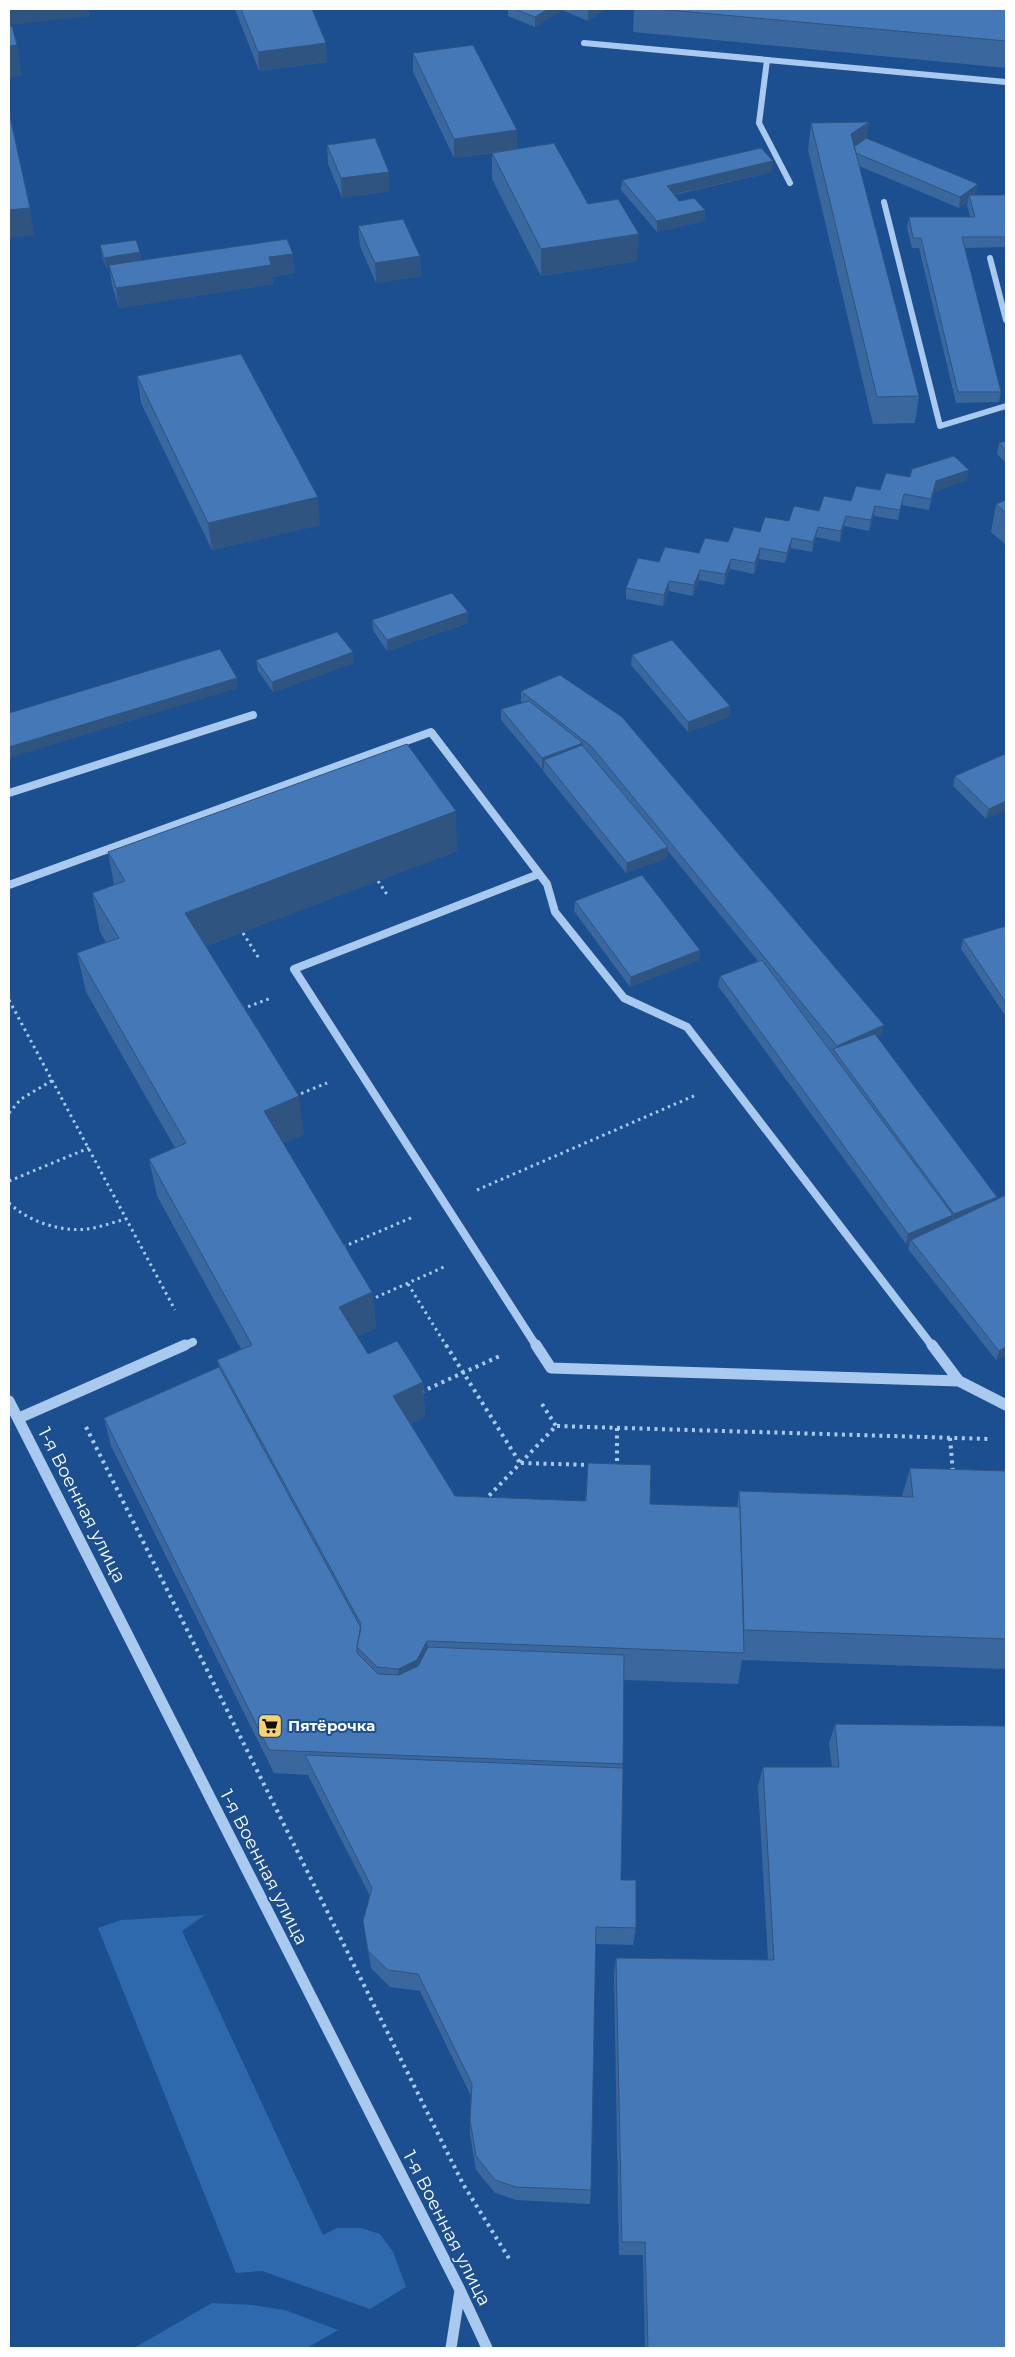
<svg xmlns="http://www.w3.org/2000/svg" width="1015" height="2357" viewBox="0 0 1015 2357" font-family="Montserrat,sans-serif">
	<rect width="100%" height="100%" fill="#1b4f8f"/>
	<path fill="#2e69ad" d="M205,1915l-23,16 141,304 14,-7h24l19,6 13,18 13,35 -36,22 -108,-38 -26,2 -138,-345 23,-8z
		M212,2303l40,2 33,5 53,20 -31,18h-173z"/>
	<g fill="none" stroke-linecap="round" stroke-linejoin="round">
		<path stroke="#a9c9ee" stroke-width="3" stroke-dasharray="2.5 4" stroke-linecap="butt" d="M378,881l10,15
			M243,933l17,27
			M9,1000l166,310
			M242,1009l29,-11
			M295,1096l32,-13
			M9,1113l12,-14 32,-19
			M9,1181l80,-33
			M477,1190l219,-95
			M9,1203c20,19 52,29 79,26 13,-2 26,-7 38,-10
			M343,1247l70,-30
			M408,1284l39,63
			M370,1300l74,-33"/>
		<path stroke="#a9c9ee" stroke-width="4" stroke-dasharray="3 4.5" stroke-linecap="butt" d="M446,1345l74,118
			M421,1392l81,-37
			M542,1404l14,22
			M86,1427l377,757 47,76
			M617,1428v39
			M950,1438l3,35
			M521,1463l71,2
			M484,1501l72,-75 435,13"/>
		<path stroke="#a9c9ee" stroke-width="6" d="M584,43l422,39
			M767,60l-8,63 31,60
			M884,202l56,224 66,-20
			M990,258l16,62"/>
		<path stroke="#a9c9ee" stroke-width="8" d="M9,793l244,-78
			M9,885l422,-153 116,152 8,28 69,86 63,29 246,320
			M182,1347l11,-5
			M537,1347l-243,-378 245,-95"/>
		<path stroke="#a9c9ee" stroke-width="11" d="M536,1345l15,23 408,13
			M932,1345l27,36 47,24
			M9,1401l451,889 27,58
			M19,1418l166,-73
			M451,2348l9,-58"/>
	</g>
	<path fill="#3a679d" d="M235,9h77l15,53 -68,9z
		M508,9h98l-18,12 -26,-11 -27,17 -27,-11z
		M634,9h372v59l-373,-36z
		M413,53l104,96 71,55 49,57 -96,15 -49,-97v-26l-38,5 -41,-86z
		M869,122l-3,16 110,57h30v52l-42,1 37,144 -2,10 -43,1 -37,-155h-7l-5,-20 2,-11h61l-3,-12 1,-4 -9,7 -100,-42 60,230 -4,27 -42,1 -65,-274 3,-27z
		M327,145l63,46 -48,7 -14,-34z
		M772,172l-98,23 5,6 26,9 -1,11 -47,11 -36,-42 1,-10z
		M358,226l62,30 1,20 -45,7 -16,-37z
		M100,245l40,7 1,8 154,13 -23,4 1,7 -154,24 -7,-23 -3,-18 -3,1 -4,-12z
		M137,376l183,149 -108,25 -71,-147z
		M1006,441v22l-9,-9 2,-11z
		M910,477l57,3 -33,12 -5,18 -27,-5 -4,15 -24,-4 -5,15 -25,-5 -4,16 -24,-5 -4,15 -21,-4 -6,15 -26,-4 -5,15 -24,-5 -6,16 -25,-5 -6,16 -24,-5 -6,15 -37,-7v-11l33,-26 40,-9 120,-42 32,-10 29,-11z
		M1006,500v45l-15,-13 5,-28z
		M372,620l96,3 -81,28 -14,-21z
		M632,655l98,51 -1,11 -41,15 -57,-67z
		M256,660l98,3 -81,29 -15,-21z
		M560,675l322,360 -5,2 120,160 -1,3 10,-5v160l-10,5 -88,-111 2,-7 -4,2 -188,-258 2,-10 38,-15 -91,-111v8l-41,15 -83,-102v-3l-1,1 -41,-49v-11l22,-6 -2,-1v-11z
		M1006,755l-20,64 -33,-33 2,-10z
		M457,851l-251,95 98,188 -21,9 89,149 4,36 -19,8 11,18 55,28 2,35 -15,7 45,72 130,5 3,-38 62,41 87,3 2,-16 163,5 8,-28 96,3v198l-264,-9 -4,24 -114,-4 -3,200 15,48 -3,17 -38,-1 -4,246 -1,14 -74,-4 -21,-7 -19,-23 -6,-35v-15l1,-24 -51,-105 -30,-4 -19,-19 -8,-47 7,-25 -62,-121 -34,-2 -163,-327 -7,-28 115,-51 -2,-7 24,-11 -84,-153 -8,-37 26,-11 -89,-156 -9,-39 29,-11 -6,-10 -8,-39 22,-8 -6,-33z
		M575,901l125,49 -1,10 -69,27 -56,-76z
		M1006,926v91l-45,-68 2,-10z
		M835,1724l171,624h-361l-2,-93h-24l-5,-280 2,-17 152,2 -10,-174 5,-19h69l-3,-23z"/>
	<path fill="#305480" d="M9,9h80l1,7 -81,9z
		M548,9h14v1l-27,17v-10z
		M591,9h15l-18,12v-11z
		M326,43l1,19 -68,9 -1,-19z
		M17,45l5,31 -13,2v-32z
		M869,122l-4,26 -16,2 2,-16z
		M517,130v19l-63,9v-19z
		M773,161l-1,11 -106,24 1,-10z
		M389,172l1,19 -48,7 -1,-20z
		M978,184l-2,11h-7l-1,6 -9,7 1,-11z
		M30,208l4,27 -25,3v-28z
		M705,210l-1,11 -47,11v-11z
		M639,234l-2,27 -96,15v-27z
		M140,252l1,11 -35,5 -2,-10z
		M293,254l2,19 -23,4 1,7 -154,24 -3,-20 153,-31z
		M420,256l1,20 -45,7 -1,-20z
		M969,470l-2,10 -33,12 -5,18 2,-11 5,-18z
		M904,494l-2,11 -4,15 2,-10z
		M318,497l2,28 -108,25 -4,-27z
		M875,506l-1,10 -5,15 2,-11z
		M846,516l-2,10 -4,16 1,-11z
		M818,527l-2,10 -4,15 1,-10z
		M792,538l-1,10 -6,15 2,-10z
		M760,548l-1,11 -5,15 1,-11z
		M731,559l-1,10 -6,16 1,-11z
		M700,570l-1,10 -6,16 1,-11z
		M669,581v10l-6,15 1,-11z
		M468,612v11l-81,28v-11z
		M353,652l1,11 -81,29 -1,-10z
		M237,678l1,10 -229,70v-11z
		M730,706l-1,11 -41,15v-10z
		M583,743l-1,11 -38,6v8l-2,1v-11z
		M1006,801v9l-20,9 3,-10z
		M456,811l1,40 -265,101 -7,-39z
		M668,847l-1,11 -41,15 1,-10z
		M700,950l-1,10 -69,27 1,-10z
		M884,1025l-2,10 -45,20 -1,-2 1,-7z
		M299,1096l5,38 -35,15 -5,-38z
		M997,1197l-3,10 -43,17 3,-10z
		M953,1215l-3,10 -39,15 -1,2 -4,2 2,-10z
		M372,1292l4,36 -33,15 -4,-36z
		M1006,1347v8l-10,5 3,-9z
		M423,1382l2,35 -30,14 -2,-35z
		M427,1641l2,31 -28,27 -3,-30z"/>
	<path fill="#4478b7" stroke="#305480" d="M241,9h71l14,34 -68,9z
		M514,9h34l-13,8z
		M658,9h348v32z
		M9,26h3l5,19 -8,1z
		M473,45l44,85 -63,9 -41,-86z
		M9,112l21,96 -21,2z
		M869,122l-18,12 68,262 -42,1 -66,-274z
		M375,138l14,34 -48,6 -14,-33z
		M866,138l112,46 -18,13 -104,-44 -2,-6z
		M554,143l34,61 30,-5 21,35 -98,15 -49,-96z
		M761,148l12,13 -106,25 12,15 15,-3 11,12 -48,11 -35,-41z
		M969,195h37v42h-44l39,155h-43l-37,-154h-8l-4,-21h66z
		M403,219l17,37 -45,7 -17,-37z
		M287,239l6,15 -24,3 2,8 -155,23 -7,-23z
		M136,240l4,12 -36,6 -4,-13z
		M241,354l77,143 -110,26 -71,-147z
		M1006,441v9l-7,-7z
		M954,456l15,14 -33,11 -5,18 -27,-5 -4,16 -25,-4 -4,14 -25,-4 -5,15 -23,-4 -5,15 -21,-4 -5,15 -27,-5 -5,15 -24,-4 -6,15 -25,-4 -6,15 -25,-4 -5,14 -38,-7 12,-30 21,4 6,-15 34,6 6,-15 23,4 6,-15 26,5 5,-15 24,4 5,-15 25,5 5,-15 27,5 5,-15 24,4 6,-17 24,4 2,-8z
		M1006,500v13l-10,-9z
		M452,593l16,19 -81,28 -15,-20z
		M337,632l16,20 -81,30 -16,-22z
		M672,640l58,66 -42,16 -56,-67z
		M220,649l17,29 -228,69v-34z
		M560,675l62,42 262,308 -47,21 -245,-299 -71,-56z
		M529,701l54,42 -41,15 -41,-49z
		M407,744l49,67 -271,102 114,183 -35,15 108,181 -33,15 29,47 29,-13 13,20 13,21 -30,14 62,100 131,5 2,-38 63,2 -1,39 90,3 4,146 -317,-12 -10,19 -19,9 -21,-2 -20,-20 4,-23 -144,-264 35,-15 -103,-186 37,-16 -109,-190 42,-15 -27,-45 33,-12 -17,-29z
		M582,745l86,102 -41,16 -83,-103z
		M1005,754l1,1v46l-17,8 -34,-33z
		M642,875l58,75 -69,27 -56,-76z
		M1006,926v77l-43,-64z
		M762,960l191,255 -45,19 -188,-258z
		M875,1034l122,163 -43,17 -121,-165z
		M1006,1195v152l-7,4 -88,-111z
		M219,1367l142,261 -4,19v6l21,21 21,1 19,-9 10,-19 196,8 -1,109 -354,-14 -165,-332z
		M910,1468l96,3v168l-262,-9 -4,-123 -1,-16 174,6z
		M835,1724l171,2v622h-358l-3,-106h-23l-6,-284 158,2 -11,-193h76z
		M305,1755l318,13 -2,112h15v48l-40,-1 -5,263 -75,-3 -21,-7 -19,-24 -6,-36 2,-36 -54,-110 -30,-4 -20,-19 -5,-30 9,-33z"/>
	<defs>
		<symbol id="supermarket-square" viewBox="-11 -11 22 22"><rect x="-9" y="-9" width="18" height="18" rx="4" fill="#ffd166" stroke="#1b4f8f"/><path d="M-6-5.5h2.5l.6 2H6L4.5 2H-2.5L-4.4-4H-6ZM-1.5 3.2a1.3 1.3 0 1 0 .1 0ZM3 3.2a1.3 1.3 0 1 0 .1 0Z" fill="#111"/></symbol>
	</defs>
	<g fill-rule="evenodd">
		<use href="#supermarket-square" x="256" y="1712" width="28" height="28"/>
	</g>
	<g text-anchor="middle" stroke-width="4" stroke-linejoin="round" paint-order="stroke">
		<g font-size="15" font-weight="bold" fill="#fff" stroke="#1b4f8f" text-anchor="start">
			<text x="288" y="1731">Пятёрочка</text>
		</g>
		<g font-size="18" fill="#fff" stroke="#1b4f8f">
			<text transform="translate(82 1505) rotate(63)" y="6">1-я Военная улица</text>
			<text transform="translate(264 1867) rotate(63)" y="6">1-я Военная улица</text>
			<text transform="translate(447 2228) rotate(63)" y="6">1-я Военная улица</text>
		</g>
	</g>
	<rect width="1015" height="2357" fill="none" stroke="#ffffff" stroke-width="20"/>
</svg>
